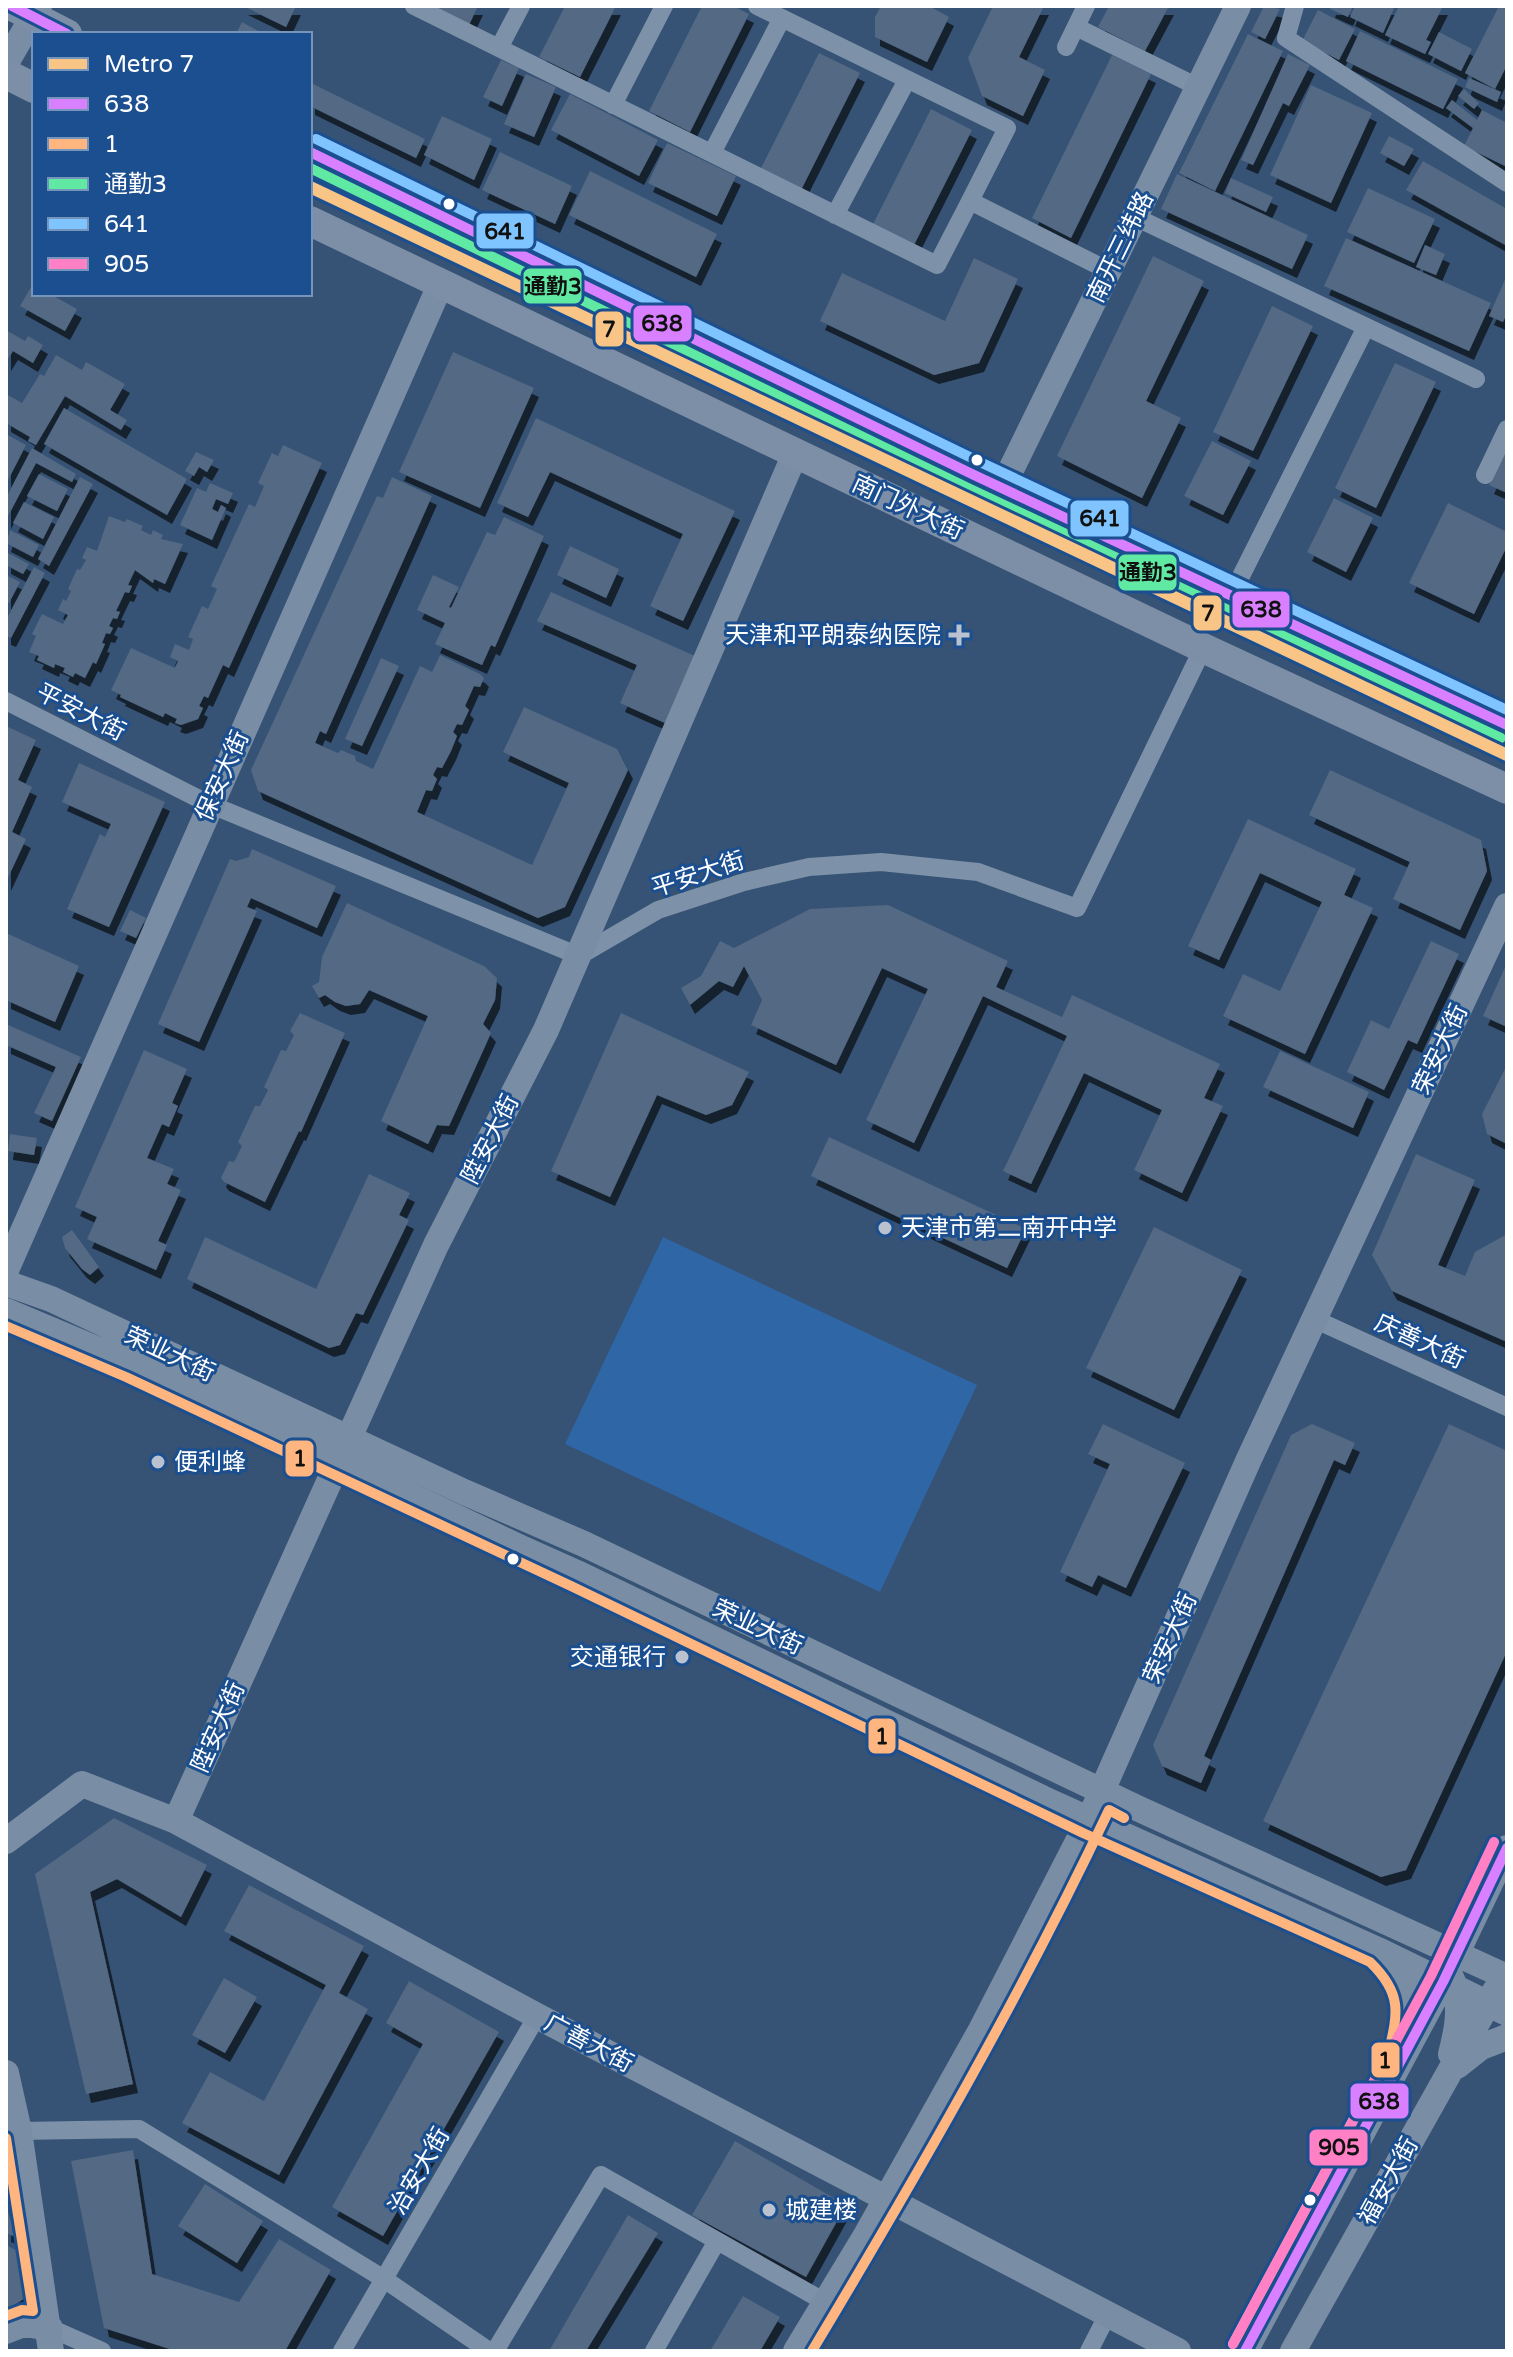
<svg xmlns="http://www.w3.org/2000/svg" width="1513" height="2357" viewBox="0 0 1513 2357" font-family="'Varela Round','Noto Sans SC',sans-serif">
	<defs>
		<filter id="shadow"><feDropShadow dx="5" dy="9" stdDeviation="0" flood-color="#0009"/></filter>
	</defs>
	<rect width="100%" height="100%" fill="#365274"/>
	<path fill="#2f66a5" d="M663,1237l314,148 -97,207 -315,-148z"/>
	<path fill="#526984" filter="url(#shadow)" d="M243,6h53l-10,21z
		M426,6h52l-10,21z
		M565,6h51l-36,71 -41,-20z
		M702,6h31l16,8 -59,118 -41,-21z
		M881,6h48l20,11 -22,45 -52,-25v-20z
		M993,6h51l-25,51 26,13 -22,46 -41,-20 -14,-38z
		M1109,6h60l-24,45 -47,-24z
		M1264,6l16,3 -15,30 -14,-7z
		M1331,6h22l-5,11 -18,-8z
		M1355,6h40l-12,27 -33,-16z
		M1399,6h44l-17,34 5,2 -6,12 -40,-19z
		M1499,6h8v59l-12,24 -30,-16z
		M1318,10l37,19 -16,31 -37,-19z
		M242,22l22,12h-28z
		M1360,31l98,48 -15,30 -97,-48z
		M1439,32l33,17 -11,22 -33,-17z
		M1248,34l35,17 -68,140 -36,-18z
		M819,53l41,20 -59,117 -41,-20z
		M1288,54l22,11 -21,41 -6,-3 -30,62 -12,-5z
		M1112,55l39,19 -80,164 -39,-20z
		M501,60l18,8 -17,38 -19,-9z
		M526,74l30,13 -22,50 -30,-13z
		M1469,78l32,14 -4,10 -32,-15z
		M313,84l112,55 -9,19 -106,-52v-17z
		M1311,85l61,28 -41,90 -61,-28z
		M1464,89l15,14 -5,6 -16,-13z
		M570,94l88,46 -19,36 -88,-46z
		M1452,100l25,20 5,-10 25,13v44l-43,-21 9,-18 -27,-20z
		M931,109l41,21 -59,117 -41,-21z
		M442,116l50,23 -18,41 -50,-25z
		M1389,136l25,13 -10,17 -24,-13z
		M667,143l69,33 -19,40 -69,-33z
		M500,152l72,34 -17,38 -73,-34z
		M1423,161l84,48v37l-101,-56z
		M590,171l127,63 -21,43 -127,-62z
		M1177,174l131,61 -16,34 -131,-60z
		M1231,178l42,19 -7,15 -41,-19z
		M1368,188l67,31 -21,44 -67,-31z
		M1346,238l145,65 -22,48 -145,-65z
		M1425,245l20,9 -9,21 -20,-8z
		M1153,256l51,25 -58,120 35,17 -39,80 -85,-42z
		M974,258l44,21 -39,84 -45,12 -114,-54 22,-48 103,48z
		M1507,275v38l-4,9 -14,-6z
		M34,282v12h16l27,15 -12,22 -45,-25z
		M1272,306l41,20 -60,125 -40,-19z
		M6,330l19,11 3,-5 15,9 -10,18 -20,-12 -7,11z
		M453,352l81,36 -54,120 -81,-36z
		M56,355l26,15 4,-8 39,22 -15,26 17,10 -6,10 -56,-34 -29,49 -8,-4 2,-4 -24,-14v-29l16,9 18,-29 4,2z
		M1395,363l41,19 -60,126 -41,-20z
		M64,408l123,71 -20,36 -123,-71z
		M536,418l199,93 -52,110 -33,-15 33,-72 -133,-62 -22,45 -31,-14z
		M6,434l20,11 -20,39z
		M1212,441l39,20 -28,54 -39,-19z
		M283,445l39,18 -93,205 -6,-3 -15,33 -4,-2 -5,10 4,2 -5,11 -17,6 -6,-2 2,-4 -12,-6 -2,4 -43,-20 1,-2 -10,-5 20,-42 44,20 3,-7 -8,-4 5,-13 14,6 4,-11 -5,-2 14,-31 6,3 9,-20 -6,-3 38,-82 6,3 9,-21 -6,-3 14,-30 6,3z
		M1507,446v47l-18,-8z
		M32,448l44,26 -4,8 -36,-19 -30,57v-22z
		M196,452l18,8 -7,12 -8,-5 -5,9 -9,-5z
		M39,474l29,15 -11,22 -30,-15z
		M80,477l13,7 -44,82 -11,-7z
		M392,477l40,19 -106,238 -6,-3 -5,12 23,10 3,-3 14,6 1,5 17,8 47,-103 12,6 8,-17 40,19 4,4 -4,9 -6,-1 -9,20 4,4 -7,15 -5,-1 -4,8 4,4 -6,15 -9,17 -5,-1 -4,8 4,4 -5,12 -6,-1 -9,22 115,53 37,-82 -66,-31 21,-45 93,42 11,21 -63,137 -27,11 -280,-127 -7,-21 126,-274 6,2z
		M210,483l23,10 -5,11 -12,-5 -4,10 6,3 3,-7 5,3 -14,32 -32,-15 17,-37 9,4z
		M1334,498l39,20 -27,54 -39,-20z
		M24,502l30,15 -11,22 -30,-16z
		M1448,503l59,29v14l-33,68 -65,-31z
		M109,516l16,6 2,-3 16,7 -2,4 10,5 2,-5 10,5 -2,4 22,5 -18,40 -11,-5 -1,4 -18,-13 -7,15 4,1 -3,7 -4,-1 -9,19 4,1 -3,7 -4,-1 -4,8 4,2 -3,6 -4,-1 -4,10 3,1 -9,20 -3,-2 -8,16 -10,-5 -2,4 -10,-5 2,-4 -10,-4 -1,4 -17,-8 2,-4 -10,-4 7,-16 -4,-2 10,-20 21,10 5,-9 -10,-5 5,-11 3,2 5,-10 -3,-2 9,-20 3,1 6,-10 -4,-2 5,-11 10,4z
		M504,517l40,19 -49,111 -4,-2 -9,20 -47,-21 10,-21 -28,-13 16,-35 26,12 -10,20 2,1 36,-76 8,3z
		M10,530l29,15 -6,12 -27,-14z
		M570,546l49,23 -13,29 -49,-23z
		M6,552l23,12 -6,10 -17,-9z
		M34,567l11,6 -34,65 -5,-2v-16z
		M6,575l14,7 -11,21 -3,-2z
		M551,592l144,64 -30,67 -45,-20 17,-38 -100,-44z
		M381,658l18,8 -37,80 -17,-7z
		M6,726l30,14 -18,40 14,7 -20,45 14,7 -20,43z
		M79,763l86,39 -56,125 -42,-18 33,-75 5,3 6,-13 -49,-22z
		M1330,770l151,70 6,31 -27,59 -67,-31 17,-37 -101,-47z
		M1248,819l108,50 -12,26 29,13 -68,146 -82,-38 20,-42 37,17 42,-89 -62,-29 -41,87 -31,-14z
		M252,849l84,37 -19,42 -66,-30 -4,9 10,4 -58,131 -41,-18 72,-165 6,2 13,-4z
		M347,903l137,63 13,12 -2,22 -12,24 8,9 -42,93 -12,-1 -9,19 -47,-23 47,-105 -59,-26 -9,14 -14,2 -11,-4 -10,-7 -6,3 -7,-12 7,-4 3,-25z
		M888,905l120,56 -12,26 66,30 10,-22 148,69 -16,34 19,8 -41,87 -48,-23 28,-60 -78,-37 -53,111 -28,-13 64,-135 -84,-40 -69,147 -48,-23 62,-131 -46,-21 -46,97 -85,-40 11,-25 -18,-34 -11,21 -14,-6 -29,24 -9,-17 20,-12 19,-35 14,7 76,-39z
		M130,910l16,8 -10,20 -16,-7z
		M6,933l73,33 -24,56 -49,-22z
		M1431,941l28,13 -42,90 -9,-4 -24,50 -37,-18 24,-52 18,9z
		M1507,963v64l-24,-11z
		M300,1013l45,20 -44,99 -2,-1 -34,71 -41,-20 -3,-4 8,-17 5,1 8,-16 -4,-4 17,-36h5l8,-16 -4,-3 17,-37 5,1 8,-16 -4,-4z
		M621,1013l128,59 -17,33 -26,10 -49,-20 -47,102 -59,-26z
		M6,1024l75,33 -29,64 -18,-8 22,-46 -50,-22z
		M144,1050l43,19 -15,34 6,3 -9,21 -7,-3 -15,34 27,11 -7,15 14,6 -23,51 9,4 -11,25 -69,-31 10,-22 -22,-10z
		M1280,1051l89,41 -16,36 -90,-41z
		M1507,1065v79l-20,-10 -5,-20z
		M10,1134l27,4 -3,17 -26,-4z
		M829,1137l197,92 -19,39 -196,-92z
		M1416,1154l59,26 -37,85 27,11 10,-24 32,-18v108l-115,-51 -20,-36z
		M369,1174l41,19 -11,22 10,5 -46,95 -7,-2 -16,32 -11,3 -142,-69 18,-42 111,52z
		M1154,1227l88,43 -68,140 -88,-42z
		M72,1230l27,37 -9,8 -8,-6 -17,-21 -3,-11z
		M1103,1424l82,39 -59,125 -28,-13 -6,12 -32,-15 50,-108 -22,-10z
		M1312,1424l43,19 -10,22 -11,-5 -130,296 7,4 -10,23 -39,-17 -9,-21 138,-310z
		M1449,1424l58,27v200l-101,219 -25,7 -118,-56z
		M114,1818l93,47 -26,52 -64,-38 -27,13 43,192 -47,10 -51,-220z
		M249,1885l115,61 -25,47 29,16 -89,166 -97,-52 28,-51 54,29 62,-116 -102,-54z
		M224,1978l33,19 -32,56 -33,-18z
		M409,1981l90,51 -116,204 -51,-29 91,-163 -37,-21z
		M735,2141l111,64 -40,72 -114,-62z
		M133,2150l19,124 87,28 40,-63 52,31 -46,81h-109l-72,-23 -33,-167z
		M205,2184l58,37 -26,42 -59,-37z
		M7,2209l9,28 -10,-4z
		M628,2215l30,18 -72,118h-37z
		M6,2245l23,12 3,36 -26,18z
		M743,2296l37,21 -20,34h-50z"/>
	<g fill="none" stroke-linecap="round" stroke-linejoin="round">
		<path stroke="#7d92a8" stroke-width="18" d="M414,6l523,259 33,-64 139,70
			M757,6l250,122 -37,73
			M1295,6l-9,32 221,145
			M1076,27l122,60
			M1066,47l20,-41
			M499,48l22,-42
			M613,105l51,-99
			M712,153l70,-135
			M835,215l72,-135
			M1135,217l341,162
			M1485,475l22,-46
			M1231,596l135,-269
			M6,701l203,103 370,152 79,-46 86,-28 65,-15 72,-5 97,10 99,36 126,-260
			M1314,1319l193,88
			M19,2131l120,-2 245,150 105,72
			M50,2328l52,23
			M342,2351l195,-335
			M495,2351l106,-176 224,127
			M654,2351l63,-110
			M1089,2351l18,-35"/>
		<path stroke="#798da4" stroke-width="26" d="M6,63l33,-57
			M1002,488l236,-482
			M6,1270l435,-987
			M6,1283l45,16 413,193 120,52 553,264 370,169
			M6,1311l126,53 389,184 56,25 467,226 334,151 129,63
			M176,1821l260,-576 110,-215 249,-576
			M6,1841l76,-57 94,37 361,195 641,335
			M1386,1958c26,23 25,48 20,80
			M1450,1975c13,26 8,52 1,79
			M1457,2066l24,-19 26,-10
			M6,2073l13,58 32,220
			M6,2331l18,-7 26,4
			M796,2351l69,-114 116,-207 108,-210 160,-361 258,-553
			M1245,2351l198,-369 64,-134
			M1293,2351l202,-360"/>
		<path stroke="#7d8ea7" stroke-width="30" d="M12,6l55,28
			M6,74l28,14
			M310,152l664,323 533,250
			M310,221l893,427 304,141"/>
		<defs>
			<path id="bus-1" d="M12,6l55,28
				M310,152l664,323 533,250
				M1245,2351l198,-369 64,-134"/>
			<path id="bus-2" d="M6,1326l120,51 445,209 512,247 287,129c33,32 28,51 18,93l-155,289
				M6,2138l27,173 -11,-1 -16,6
				M812,2351c106,-177 209,-355 297,-541l15,8"/>
			<path id="bus-3" d="M310,168l658,320 533,250"/>
			<path id="bus-4" d="M316,139l664,323 527,248"/>
			<path id="bus-5" d="M1233,2344l198,-368 63,-134"/>
		</defs>
		<use href="#bus-1" stroke="#1b4f8f" stroke-width="16"/>
		<use href="#bus-2" stroke="#1b4f8f" stroke-width="16"/>
		<use href="#bus-3" stroke="#1b4f8f" stroke-width="16"/>
		<use href="#bus-4" stroke="#1b4f8f" stroke-width="16"/>
		<use href="#bus-5" stroke="#1b4f8f" stroke-width="16"/>
		<use href="#bus-1" stroke="#d880ff" stroke-width="10"/>
		<use href="#bus-2" stroke="#ffb580" stroke-width="10"/>
		<use href="#bus-3" stroke="#60e9a3" stroke-width="10"/>
		<use href="#bus-4" stroke="#80c4ff" stroke-width="10"/>
		<use href="#bus-5" stroke="#ff80c5" stroke-width="10"/>
		<defs>
			<path id="metro-1" d="M310,187l1197,568"/>
		</defs>
		<use href="#metro-1" stroke="#1b4f8f" stroke-width="18"/>
		<use href="#metro-1" stroke="#f8c587" stroke-width="12"/>
	</g>
	<g fill="#fff" stroke="#1b4f8f" stroke-width="3">
		<circle cx="449" cy="204" r="7"/>
		<circle cx="977" cy="460" r="7"/>
		<circle cx="513" cy="1559" r="7"/>
		<circle cx="1310" cy="2200" r="7"/>
	</g>
	<g fill="#b9c2ce" stroke="#1b4f8f" stroke-width="3">
		<path d="M955 623h8v8h8v8h-8v8h-8v-8h-8v-8h8z"/>
		<circle cx="885" cy="1228" r="8"/>
		<circle cx="158" cy="1462" r="8"/>
		<circle cx="682" cy="1657" r="8"/>
		<circle cx="769" cy="2210" r="8"/>
	</g>
	<g text-anchor="middle" stroke-width="6" stroke-linejoin="round" paint-order="stroke">
		<g font-size="24" fill="#fff" stroke="#1b4f8f">
			<text transform="translate(1120 247) rotate(-64)" y="8">南开三纬路</text>
			<text transform="translate(908 507) rotate(25)" y="8">南门外大街</text>
			<text transform="translate(81 712) rotate(27)" y="8">平安大街</text>
			<text transform="translate(222 776) rotate(-66)" y="8">保安大街</text>
			<text transform="translate(698 874) rotate(-18)" y="8">平安大街</text>
			<text transform="translate(1440 1049) rotate(-65)" y="8">荣安大街</text>
			<text transform="translate(490 1139) rotate(-63)" y="8">陞安大街</text>
			<text transform="translate(1420 1341) rotate(25)" y="8">庆善大街</text>
			<text transform="translate(170 1354) rotate(25)" y="8">荣业大街</text>
			<text transform="translate(758 1627) rotate(25)" y="8">荣业大街</text>
			<text transform="translate(1170 1638) rotate(-66)" y="8">荣安大街</text>
			<text transform="translate(218 1727) rotate(-66)" y="8">陞安大街</text>
			<text transform="translate(589 2043) rotate(28)" y="8">广善大街</text>
			<text transform="translate(419 2171) rotate(-60)" y="8">治安大街</text>
			<text transform="translate(1388 2181) rotate(-61)" y="8">福安大街</text>
		</g>
		<g font-size="24" fill="#fff" stroke="#1b4f8f" text-anchor="start">
			<text x="941" y="643" text-anchor="end">天津和平朗泰纳医院</text>
			<text x="901" y="1236">天津市第二南开中学</text>
			<text x="174" y="1470">便利蜂</text>
			<text x="666" y="1665" text-anchor="end">交通银行</text>
			<text x="785" y="2218">城建楼</text>
		</g>
	</g>
	<g stroke="#1b4f8f" stroke-width="3">
		<rect x="475" y="212" width="60" height="38" rx="8" fill="#80c4ff"/>
		<rect x="522" y="267" width="61" height="38" rx="8" fill="#60e9a3"/>
		<rect x="632" y="304" width="61" height="39" rx="8" fill="#d880ff"/>
		<rect x="594" y="310" width="31" height="38" rx="8" fill="#f8c587"/>
		<rect x="1069" y="499" width="61" height="39" rx="8" fill="#80c4ff"/>
		<rect x="1117" y="553" width="61" height="39" rx="8" fill="#60e9a3"/>
		<rect x="1231" y="590" width="60" height="39" rx="8" fill="#d880ff"/>
		<rect x="1192" y="594" width="31" height="38" rx="8" fill="#f8c587"/>
		<rect x="284" y="1439" width="31" height="39" rx="8" fill="#ffb580"/>
		<rect x="867" y="1717" width="30" height="38" rx="8" fill="#ffb580"/>
		<rect x="1370" y="2041" width="31" height="38" rx="8" fill="#ffb580"/>
		<rect x="1349" y="2082" width="61" height="38" rx="8" fill="#d880ff"/>
		<rect x="1308" y="2128" width="61" height="39" rx="8" fill="#ff80c5"/>
	</g>
	<g font-size="22" text-anchor="middle" font-weight="bold" fill="#111">
		<text x="505" y="239">641</text>
		<text x="553" y="294">通勤3</text>
		<text x="662" y="331">638</text>
		<text x="609" y="337">7</text>
		<text x="1100" y="526">641</text>
		<text x="1148" y="580">通勤3</text>
		<text x="1261" y="617">638</text>
		<text x="1208" y="621">7</text>
		<text x="300" y="1466">1</text>
		<text x="882" y="1744">1</text>
		<text x="1385" y="2068">1</text>
		<text x="1379" y="2109">638</text>
		<text x="1339" y="2155">905</text>
	</g>
	<rect width="1513" height="2357" fill="none" stroke="#ffffff" stroke-width="16"/>
	<rect x="32" y="32" width="280" height="264" fill="#1b4f8f" stroke="#7695bc" stroke-width="2"/>
	<rect x="48" y="58" width="40" height="12" fill="#f8c587" stroke="#7695bc" stroke-width="2"/>
	<text x="104" y="72" font-size="24" fill="#ffffff">Metro 7</text>
	<rect x="48" y="98" width="40" height="12" fill="#d880ff" stroke="#7695bc" stroke-width="2"/>
	<text x="104" y="112" font-size="24" fill="#ffffff">638</text>
	<rect x="48" y="138" width="40" height="12" fill="#ffb580" stroke="#7695bc" stroke-width="2"/>
	<text x="104" y="152" font-size="24" fill="#ffffff">1</text>
	<rect x="48" y="178" width="40" height="12" fill="#60e9a3" stroke="#7695bc" stroke-width="2"/>
	<text x="104" y="192" font-size="24" fill="#ffffff">通勤3</text>
	<rect x="48" y="218" width="40" height="12" fill="#80c4ff" stroke="#7695bc" stroke-width="2"/>
	<text x="104" y="232" font-size="24" fill="#ffffff">641</text>
	<rect x="48" y="258" width="40" height="12" fill="#ff80c5" stroke="#7695bc" stroke-width="2"/>
	<text x="104" y="272" font-size="24" fill="#ffffff">905</text>
</svg>
